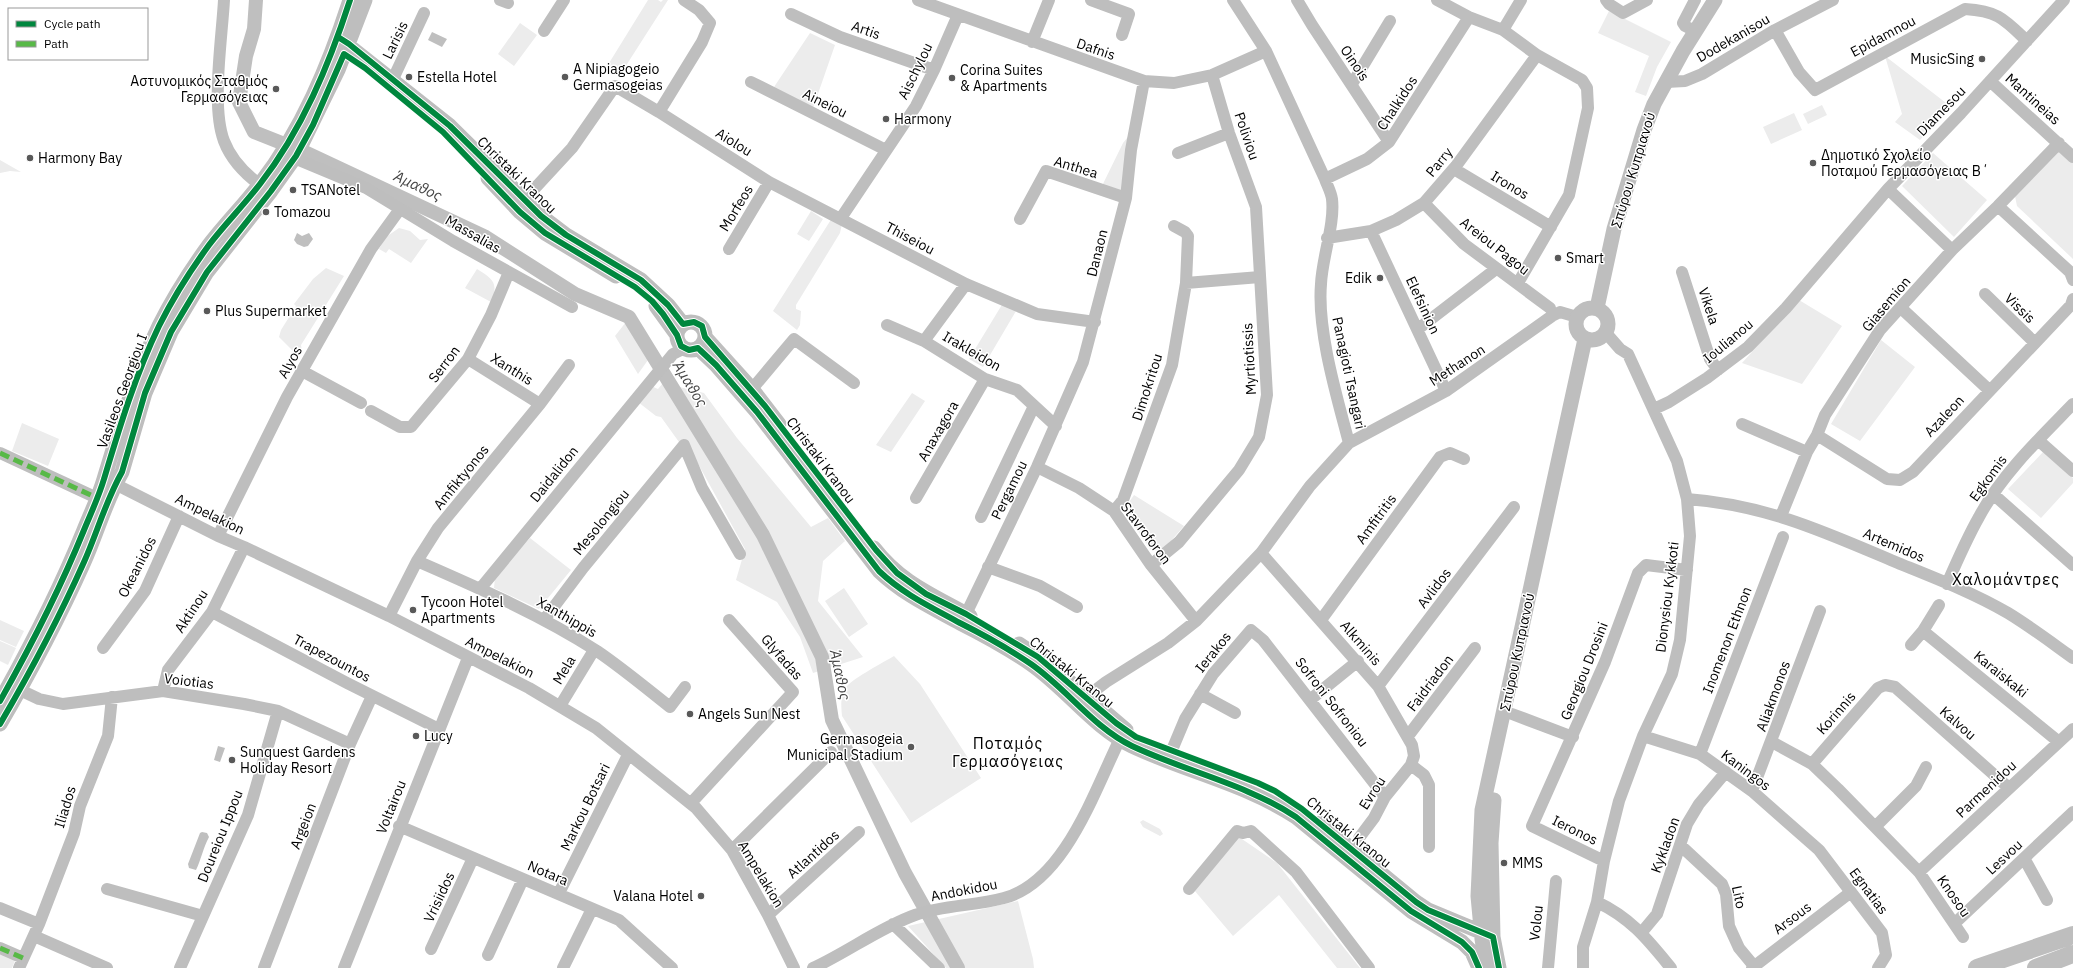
<svg xmlns="http://www.w3.org/2000/svg" width="2073" height="968" viewBox="0 0 2073 968" font-family="'IBM Plex Sans',sans-serif">
	<rect width="100%" height="100%" fill="#fff"/>
	<path fill="#ececec" d="M648,0h10l3,2 2,-2h5l-48,75 -14,-7z
		M1609,11l62,31 -14,25 -11,29 -11,-4 14,-36 -51,-23z
		M520,23l17,12 -23,31 -16,-12z
		M810,33l25,12 -22,63 -41,-18z
		M1885,56l65,50 -30,34 -25,-18 7,-8z
		M1822,105l5,10 -19,9 -5,-10z
		M1794,113l8,17 -31,14 -8,-17z
		M1135,128l-9,70 -26,-8 23,-47z
		M2058,149l15,14v96l-56,-53 -2,-10z
		M1933,153l54,47 -33,37 -52,-51z
		M0,160l21,12 -11,-1 -10,2z
		M811,211l12,8 -14,22 -12,-7z
		M832,218l10,6 -2,9 -44,72v4l5,2 -1,14 -3,5 -24,-19z
		M399,228l11,3 10,9 8,-1 -17,24 -22,-14 -3,4 -7,-4 7,-12z
		M326,268l18,8 -43,69 1,7 -4,4 -19,-19 2,-7 15,-24 -2,-2 19,-25z
		M477,269c16,10 22,14 14,33l-26,-14z
		M1799,300l43,26 -40,58 -60,-21z
		M1003,303l13,8 -33,56 -14,-8z
		M626,322l22,38 -10,14 -23,-38z
		M1881,340l34,27 -55,74 -29,-17z
		M663,383l41,10 33,45 74,89 17,-9 17,23 -22,20 -5,40 45,56 -50,16 -13,-36 -23,-35 -41,-22 9,-31 -60,-109 -6,2 -18,-25 -5,-1 -18,-14 13,-16 7,3z
		M912,393l13,8 -34,51 -15,-7z
		M22,423l37,16 -11,27 -36,-15z
		M2043,452l30,26v5l-32,35 -33,-29z
		M1134,495l50,31 -22,25 -11,-1 -25,-36 -1,-6z
		M530,538l41,32 -32,39 -45,-21 1,-11z
		M844,588l24,36 -19,13 -24,-36z
		M0,620l24,11 -8,16 -16,-7z
		M0,641l16,7 -8,17 -8,-4z
		M894,656l26,28 61,94 -70,45 -69,-107c-1,-10 -2,-22 5,-30 7,-8 37,-24 47,-30z
		M1143,820l17,9 3,5 -3,2 -17,-9 -3,-5z
		M1239,837l38,26 83,105h-23l-58,-73 -46,41 -39,-46z
		M1018,901l15,58 1,9h-88l-38,-42z
		M0,945l18,8 -6,15h-12z"/>
	<path fill="#bfbfbf" d="M432,32l15,7 -5,8 -14,-7z
		M297,233l5,3 7,-3 4,6 -5,7 -4,1 -7,-3 -3,-4z
		M218,746l7,2 -5,14 -6,-2z
		M202,832l5,1 2,4c-6,11 -8,23 -13,33l-7,-2 -1,-4 12,-31z"/>
	<g fill="none" stroke-linecap="round" stroke-linejoin="round">
		<path stroke="#bfbfbf" stroke-width="14" d="M256,0l-2,29 -8,27 -7,46 15,30 53,21 177,83 91,58 54,23 134,218 59,122 10,63 73,153 53,95"/>
		<path stroke="#bebebe" stroke-width="12" d="M224,0c-2,38 -13,107 0,141 8,21 24,36 42,48
			M500,0l8,3
			M918,0l226,81 30,2 38,-8 54,-24
			M1091,0l38,14 -7,21
			M1233,0l33,51 59,128c2,6 6,13 7,20 3,25 -10,59 -11,85 -4,47 16,113 28,159
			M1297,0l15,25 77,117
			M1437,0l32,17 34,13 34,25 45,25 5,8 1,20 -19,87 -51,88
			M1606,0l3,4 14,9 24,-13
			M791,14l49,23 94,33
			M1691,29l-6,-3 -2,-3 12,-23
			M1503,30l18,-30
			M1775,30l24,42 16,18 150,-81c33,2 39,10 62,32
			M544,31l20,-31
			M1032,42l17,-42
			M393,79l31,-66
			M1990,81l83,76
			M751,82l135,68
			M1666,82l19,-1 17,-7 73,-44 58,-30
			M1352,84l38,-63
			M659,112l43,-70 8,-19 -11,-13 -15,-10
			M1178,153l51,-20
			M294,158l72,30 87,53 119,66
			M1454,169l97,58
			M1325,179l42,-20 22,-17 80,-125
			M1888,189l64,61
			M1424,203l40,41 86,64
			M1998,206l72,66 3,8
			M521,207l3,-7 48,-52 43,-62 44,26 110,70 197,102 71,30 58,8
			M841,218l75,-112 18,-36 24,-55
			M1020,219l26,-48 80,27
			M1371,231l75,160
			M1327,238l44,-7 25,-11 28,-17 32,-37 81,-111
			M729,249l40,-67
			M1682,272l28,87 8,11
			M1186,283l74,-6
			M1985,294l50,49
			M1901,308l88,82
			M887,325l37,16 61,38 32,11 39,36
			M1418,329l78,-60
			M924,341l42,-57
			M468,359l72,45
			M302,371l59,32
			M752,389l42,-50 60,44
			M1654,409l15,-7 38,-24 41,-31 38,-39 102,-119 73,-76 103,-113
			M371,411l29,16h11l57,-68 23,-44 18,-43
			M1742,424l65,28
			M1817,435l70,44 13,1 13,-8 158,-167 2,-6
			M2038,440l35,31
			M0,453l97,45
			M1037,467l42,21 35,23 37,54 45,56
			M109,481l109,55 26,11 145,69 140,72 67,40 100,80 36,42 36,65 26,53
			M1993,494l80,71
			M916,498l69,-119
			M1687,499c80,6 138,33 211,64 37,15 76,30 110,50 23,14 44,30 65,45
			M1114,511l9,-11 49,-135 14,-82 2,-47 -3,-4 -11,-6
			M1781,516l26,-64 10,-17 8,-20 55,-85 72,-80 46,-44 61,-63
			M981,517l53,-111
			M218,536l69,-139 84,-148 29,-40
			M1261,553l117,133 34,59 2,11 -3,9 -26,32 -11,21 -15,20
			M417,561c62,27 124,54 180,90 25,17 49,37 73,56l15,-20
			M1151,565l28,-23 60,-72 20,-33 8,-42 -11,-188 -27,-74 -17,-58
			M988,567l52,19 37,21
			M1947,584c10,-23 20,-46 32,-67 23,-43 60,-78 94,-113
			M480,589l193,-235 12,-6
			M212,612l135,71 92,46
			M966,614l71,-147 46,-105 43,-164 5,-48 13,-69
			M389,616l28,-55 21,-33 102,-124 29,-39
			M544,620l39,-52 101,-123 18,43 38,66
			M1321,620l119,-163 10,-4 14,6
			M1923,631l136,111
			M1911,645l12,-14 16,-26
			M103,648l42,-57 34,-75
			M1378,686l136,-179
			M20,690l19,9 24,5 100,-13 81,13 34,7 72,33
			M163,691l5,-21 44,-58 32,-65
			M1200,694l35,19
			M1311,699l47,-38
			M1080,702l26,-20 62,-39 28,-22 65,-68 49,-67 39,-43 97,-52 106,-75 8,-4 17,5
			M560,706l34,-56
			M1512,714l61,23
			M1408,736l67,-88
			M1643,736l57,18 52,37 67,59 63,83 4,22 -8,13
			M1772,742l40,22 26,25 81,83 44,65
			M1172,750l13,-31 28,-45 38,-44 12,10 122,157
			M1700,754l83,-217
			M1812,764l66,-76 7,-3 10,2 114,101
			M1411,765l13,10 5,10v62
			M1752,791l68,-180
			M692,802l101,-110 -64,-72
			M399,826l220,94 53,48
			M1875,827l41,-41 10,-19
			M1680,845l42,39 4,10 3,32 10,22 15,18
			M732,850l99,-98
			M2024,858l23,42
			M1604,861l-72,-35 73,-164 33,-89 8,-8 41,5
			M1919,872l154,-143
			M107,889l96,27
			M1189,889l48,-58 6,2 8,-2 45,41 73,96
			M559,893l69,-138
			M1597,902c34,16 51,38 74,66
			M0,908l39,16
			M768,915l91,-83
			M1955,923l118,-111
			M893,924l46,44
			M1642,932l15,-18 30,-90 12,-20 27,-32
			M34,936l73,32
			M0,948l23,10
			M431,949l42,-91
			M488,955l35,-76
			M19,968l20,-44 35,-91 6,-27 28,-70 4,-39
			M180,968l68,-153 30,-104
			M264,968l86,-224 22,-48
			M344,968l124,-310
			M563,968l29,-59
			M813,968c35,-16 66,-40 102,-53 29,-10 60,-9 89,-17 61,-16 91,-109 116,-159
			M1548,968l8,-87
			M1583,968v-21l14,-45 7,-41 15,-60 24,-65 29,-62 8,-34 10,-104 -3,-37 -10,-38 -49,-107 -8,-5 -14,-16
			M1752,968l99,-76"/>
		<path stroke="#bebebe" stroke-width="15" d="M340,39l110,87 91,90 25,19 75,45 27,25 15,19
			M488,178l32,34 25,21 71,43
			M656,306l21,29
			M1576 324a16 16 0 1 1 32 0a16 16 0 1 1-32 0Z
			M1597,308l17,-79 30,-99 10,-26 29,-53 32,-51
			M677 336a14 14 0 1 1 28 0a14 14 0 1 1-28 0Z
			M705,337l47,52 27,35
			M698,348l18,17 41,47 122,159c24,23 52,36 81,52 24,12 49,26 71,41 36,25 62,63 101,82 55,26 114,38 164,71l115,94 51,31 10,10 7,16
			M874,548c27,35 59,47 96,68
			M1019,644l31,21 76,65
			M0,701c31,-55 60,-112 84,-171 7,-17 15,-34 20,-51 16,-53 31,-103 55,-153 14,-28 31,-55 50,-81 16,-21 35,-40 51,-61 42,-54 69,-119 90,-184
			M0,724c31,-53 59,-106 84,-162 13,-29 22,-62 38,-90l23,-79 26,-61 36,-60 64,-81 25,-35 42,-86 27,-70
			M1494,800l-3,43 2,94 6,31
			M1320,823l96,79 12,8 65,27
			M1487,968l-5,-29 -4,-43 4,-86 103,-471"/>
		<path stroke="#bebebe" stroke-width="18" d="M1977,968l96,-33
			M2036,968l37,-14"/>
		<path stroke="#58b947" stroke-width="5" stroke-dasharray="10 5" stroke-linecap="butt" d="M0,453l97,45
			M0,948l23,10"/>
		<defs>
			<path id="cycleway" d="M338,37l11,7 101,82 91,90 25,19 75,45 27,25 15,19 11,-2 8,4 3,11 60,69 111,144 21,23 29,21 40,20 72,43 78,66 20,14 122,46 17,8 27,18 114,93 12,8 65,27 6,31
				M0,701c31,-55 60,-112 84,-171 7,-17 15,-34 20,-51 16,-53 31,-103 55,-153 14,-28 31,-55 50,-81 16,-21 35,-40 51,-61 42,-54 69,-119 90,-184
				M0,724c31,-53 59,-106 84,-162 13,-29 22,-62 38,-90l23,-79 26,-61 36,-60 64,-81 25,-35 17,-31 31,-71 21,14 78,64 77,80 25,21 90,54 17,14 11,13 14,21 4,11 8,4 9,-2 2,2 16,15 41,47 122,159c24,23 52,36 81,52 24,12 49,26 71,41 36,25 62,63 101,82 55,26 114,38 164,71l115,94 51,31 10,10 7,16"/>
		</defs>
		<use href="#cycleway" stroke="#fff" stroke-width="8"/>
		<use href="#cycleway" stroke="#00873e" stroke-width="6"/>
	</g>
	<g fill="#595959" stroke="#fff" stroke-width="1.5">
		<circle cx="1982" cy="59" r="4"/>
		<circle cx="409" cy="77" r="4"/>
		<circle cx="565" cy="77" r="4"/>
		<circle cx="952" cy="78" r="4"/>
		<circle cx="276" cy="89" r="4"/>
		<circle cx="886" cy="119" r="4"/>
		<circle cx="30" cy="158" r="4"/>
		<circle cx="1813" cy="163" r="4"/>
		<circle cx="293" cy="190" r="4"/>
		<circle cx="266" cy="212" r="4"/>
		<circle cx="1558" cy="258" r="4"/>
		<circle cx="1380" cy="278" r="4"/>
		<circle cx="207" cy="311" r="4"/>
		<circle cx="413" cy="610" r="4"/>
		<circle cx="690" cy="714" r="4"/>
		<circle cx="416" cy="736" r="4"/>
		<circle cx="911" cy="747" r="4"/>
		<circle cx="232" cy="760" r="4"/>
		<circle cx="1504" cy="863" r="4"/>
		<circle cx="701" cy="896" r="4"/>
	</g>
	<g text-anchor="middle" stroke-width="3" stroke-linejoin="round" paint-order="stroke">
		<g font-size="14" fill="#000" stroke="#fff">
			<text transform="translate(866 30) rotate(19)" y="5">Artis</text>
			<text transform="translate(1883 36) rotate(-28)" y="5">Epidamnou</text>
			<text transform="translate(1733 38) rotate(-30)" y="5">Dodekanisou</text>
			<text transform="translate(395 40) rotate(-64)" y="5">Larisis</text>
			<text transform="translate(1096 49) rotate(19)" y="5">Dafnis</text>
			<text transform="translate(1355 63) rotate(56)" y="5">Oinois</text>
			<text transform="translate(915 71) rotate(-64)" y="5">Aischylou</text>
			<text transform="translate(2033 99) rotate(42)" y="5">Mantineias</text>
			<text transform="translate(825 103) rotate(26)" y="5">Aineiou</text>
			<text transform="translate(1397 103) rotate(-57)" y="5">Chalkidos</text>
			<text transform="translate(1941 111) rotate(-46)" y="5">Diamesou</text>
			<text transform="translate(1247 136) rotate(71)" y="5">Poliviou</text>
			<text transform="translate(734 142) rotate(32)" y="5">Aiolou</text>
			<text transform="translate(1439 162) rotate(-51)" y="5">Parry</text>
			<text transform="translate(1076 167) rotate(17)" y="5">Anthea</text>
			<text transform="translate(1633 170) rotate(-73)" y="5">Σπύρου Κυπριανού</text>
			<text transform="translate(517 175) rotate(44)" y="5">Christaki Kranou</text>
			<text transform="translate(1510 185) rotate(31)" y="5">Ironos</text>
			<text transform="translate(736 208) rotate(-59)" y="5">Morfeos</text>
			<text transform="translate(473 234) rotate(30)" y="5">Massalias</text>
			<text transform="translate(910 238) rotate(28)" y="5">Thiseiou</text>
			<text transform="translate(1495 246) rotate(38)" y="5">Areiou Pagou</text>
			<text transform="translate(1097 253) rotate(-76)" y="5">Danaon</text>
			<text transform="translate(1886 304) rotate(-50)" y="5">Giasemion</text>
			<text transform="translate(1423 305) rotate(65)" y="5">Elefsinion</text>
			<text transform="translate(1709 306) rotate(72)" y="5">Vikela</text>
			<text transform="translate(2020 308) rotate(44)" y="5">Vissis</text>
			<text transform="translate(1728 341) rotate(-40)" y="5">Ioulianou</text>
			<text transform="translate(972 351) rotate(30)" y="5">Irakleidon</text>
			<text transform="translate(1249 359) rotate(-93)" y="5">Myrtiotissis</text>
			<text transform="translate(290 362) rotate(-61)" y="5">Alyos</text>
			<text transform="translate(444 364) rotate(-53)" y="5">Serron</text>
			<text transform="translate(1457 365) rotate(-33)" y="5">Methanon</text>
			<text transform="translate(512 369) rotate(32)" y="5">Xanthis</text>
			<text transform="translate(1349 373) rotate(78)" y="5">Panagioti Tsangari</text>
			<text transform="translate(1147 387) rotate(-72)" y="5">Dimokritou</text>
			<text transform="translate(122 391) rotate(-70)" y="5">Vasileos Georgiou I</text>
			<text transform="translate(1944 416) rotate(-47)" y="5">Azaleon</text>
			<text transform="translate(938 431) rotate(-60)" y="5">Anaxagora</text>
			<text transform="translate(821 460) rotate(53)" y="5">Christaki Kranou</text>
			<text transform="translate(554 474) rotate(-51)" y="5">Daidalidon</text>
			<text transform="translate(461 477) rotate(-51)" y="5">Amfiktyonos</text>
			<text transform="translate(1988 478) rotate(-54)" y="5">Egkomis</text>
			<text transform="translate(1009 490) rotate(-64)" y="5">Pergamou</text>
			<text transform="translate(210 514) rotate(26)" y="5">Ampelakion</text>
			<text transform="translate(1376 519) rotate(-54)" y="5">Amfitritis</text>
			<text transform="translate(601 522) rotate(-51)" y="5">Mesolongiou</text>
			<text transform="translate(1146 533) rotate(53)" y="5">Stavroforon</text>
			<text transform="translate(1894 545) rotate(23)" y="5">Artemidos</text>
			<text transform="translate(137 567) rotate(-63)" y="5">Okeanidos</text>
			<text transform="translate(1434 588) rotate(-53)" y="5">Avlidos</text>
			<text transform="translate(1667 597) rotate(-83)" y="5">Dionysiou Kykkoti</text>
			<text transform="translate(191 611) rotate(-57)" y="5">Aktinou</text>
			<text transform="translate(567 617) rotate(30)" y="5">Xanthippis</text>
			<text transform="translate(1727 640) rotate(-69)" y="5">Inomenon Ethnon</text>
			<text transform="translate(1361 643) rotate(49)" y="5">Alkminis</text>
			<text transform="translate(1213 652) rotate(-51)" y="5">Ierakos</text>
			<text transform="translate(1517 652) rotate(-78)" y="5">Σπύρου Κυπριανού</text>
			<text transform="translate(500 657) rotate(27)" y="5">Ampelakion</text>
			<text transform="translate(782 657) rotate(49)" y="5">Glyfadas</text>
			<text transform="translate(332 658) rotate(28)" y="5">Trapezountos</text>
			<text transform="translate(564 670) rotate(-59)" y="5">Mela</text>
			<text transform="translate(1584 671) rotate(-68)" y="5">Georgiou Drosini</text>
			<text transform="translate(1072 672) rotate(39)" y="5">Christaki Kranou</text>
			<text transform="translate(2001 674) rotate(39)" y="5">Karaiskaki</text>
			<text transform="translate(189 681) rotate(7)" y="5">Voiotias</text>
			<text transform="translate(1430 683) rotate(-53)" y="5">Faidriadon</text>
			<text transform="translate(1773 696) rotate(-70)" y="5">Aliakmonos</text>
			<text transform="translate(1332 702) rotate(52)" y="5">Sofroni Sofroniou</text>
			<text transform="translate(1836 713) rotate(-49)" y="5">Korinnis</text>
			<text transform="translate(1958 723) rotate(41)" y="5">Kalvou</text>
			<text transform="translate(1746 770) rotate(37)" y="5">Kaningos</text>
			<text transform="translate(1986 789) rotate(-43)" y="5">Parmenidou</text>
			<text transform="translate(1372 793) rotate(-57)" y="5">Evrou</text>
			<text transform="translate(65 807) rotate(-73)" y="5">Iliados</text>
			<text transform="translate(391 807) rotate(-68)" y="5">Voltairou</text>
			<text transform="translate(585 807) rotate(-64)" y="5">Markou Botsari</text>
			<text transform="translate(303 826) rotate(-69)" y="5">Argeion</text>
			<text transform="translate(1575 830) rotate(26)" y="5">Ieronos</text>
			<text transform="translate(1349 832) rotate(39)" y="5">Christaki Kranou</text>
			<text transform="translate(220 836) rotate(-68)" y="5">Doureiou Ippou</text>
			<text transform="translate(1665 845) rotate(-70)" y="5">Kykladon</text>
			<text transform="translate(813 854) rotate(-42)" y="5">Atlantidos</text>
			<text transform="translate(2004 857) rotate(-43)" y="5">Lesvou</text>
			<text transform="translate(548 873) rotate(23)" y="5">Notara</text>
			<text transform="translate(761 874) rotate(59)" y="5">Ampelakion</text>
			<text transform="translate(964 890) rotate(-11)" y="5">Andokidou</text>
			<text transform="translate(1869 891) rotate(53)" y="5">Egnatias</text>
			<text transform="translate(1954 896) rotate(55)" y="5">Knosou</text>
			<text transform="translate(439 897) rotate(-65)" y="5">Vrisiidos</text>
			<text transform="translate(1739 897) rotate(78)" y="5">Lito</text>
			<text transform="translate(1792 918) rotate(-37)" y="5">Arsous</text>
			<text transform="translate(1536 923) rotate(-84)" y="5">Volou</text>
		</g>
		<g font-size="14" fill="#000" stroke="#fff" text-anchor="start">
			<text x="1974" y="64" text-anchor="end">MusicSing</text>
			<text x="573" y="74">A Nipiagogeio<tspan x="573" dy="16">Germasogeias</tspan></text>
			<text x="960" y="75">Corina Suites<tspan x="960" dy="16">&amp; Apartments</tspan></text>
			<text x="417" y="82">Estella Hotel</text>
			<text x="268" y="86" text-anchor="end">Αστυνομικός Σταθμός<tspan x="268" dy="16">Γερμασόγειας</tspan></text>
			<text x="894" y="124">Harmony</text>
			<text x="1821" y="160">Δημοτικό Σχολείο<tspan x="1821" dy="16">Ποταμού Γερμασόγειας Β΄</tspan></text>
			<text x="38" y="163">Harmony Bay</text>
			<text x="301" y="195">TSANotel</text>
			<text x="274" y="217">Tomazou</text>
			<text x="1566" y="263">Smart</text>
			<text x="1372" y="283" text-anchor="end">Edik</text>
			<text x="215" y="316">Plus Supermarket</text>
			<text x="421" y="607">Tycoon Hotel<tspan x="421" dy="16">Apartments</tspan></text>
			<text x="698" y="719">Angels Sun Nest</text>
			<text x="424" y="741">Lucy</text>
			<text x="903" y="744" text-anchor="end">Germasogeia<tspan x="903" dy="16">Municipal Stadium</tspan></text>
			<text x="240" y="757">Sunquest Gardens<tspan x="240" dy="16">Holiday Resort</tspan></text>
			<text x="1512" y="868">MMS</text>
			<text x="693" y="901" text-anchor="end">Valana Hotel</text>
		</g>
		<g font-size="15" font-style="italic" fill="#444" stroke="#fff">
			<text transform="translate(418 186) rotate(25)" y="5">Άμαθος</text>
			<text transform="translate(690 384) rotate(58)" y="5">Άμαθος</text>
			<text transform="translate(840 675) rotate(78)" y="5">Άμαθος</text>
		</g>
		<g font-size="16" letter-spacing="1" fill="#000" stroke="#fff">
			<text x="2006" y="585">Χαλομάντρες</text>
			<text x="1008" y="749">Ποταμός<tspan x="1008" dy="18">Γερμασόγειας</tspan></text>
		</g>
	</g>
	<rect x="8" y="8" width="140" height="52" fill="#ffffff" stroke="#999999"/>
	<rect x="16" y="21" width="20" height="6" fill="#00873e" stroke="#999999"/>
	<text x="44" y="28" font-size="12" fill="#000000">Cycle path</text>
	<rect x="16" y="41" width="20" height="6" fill="#58b947" stroke="#999999"/>
	<text x="44" y="48" font-size="12" fill="#000000">Path</text>
</svg>
